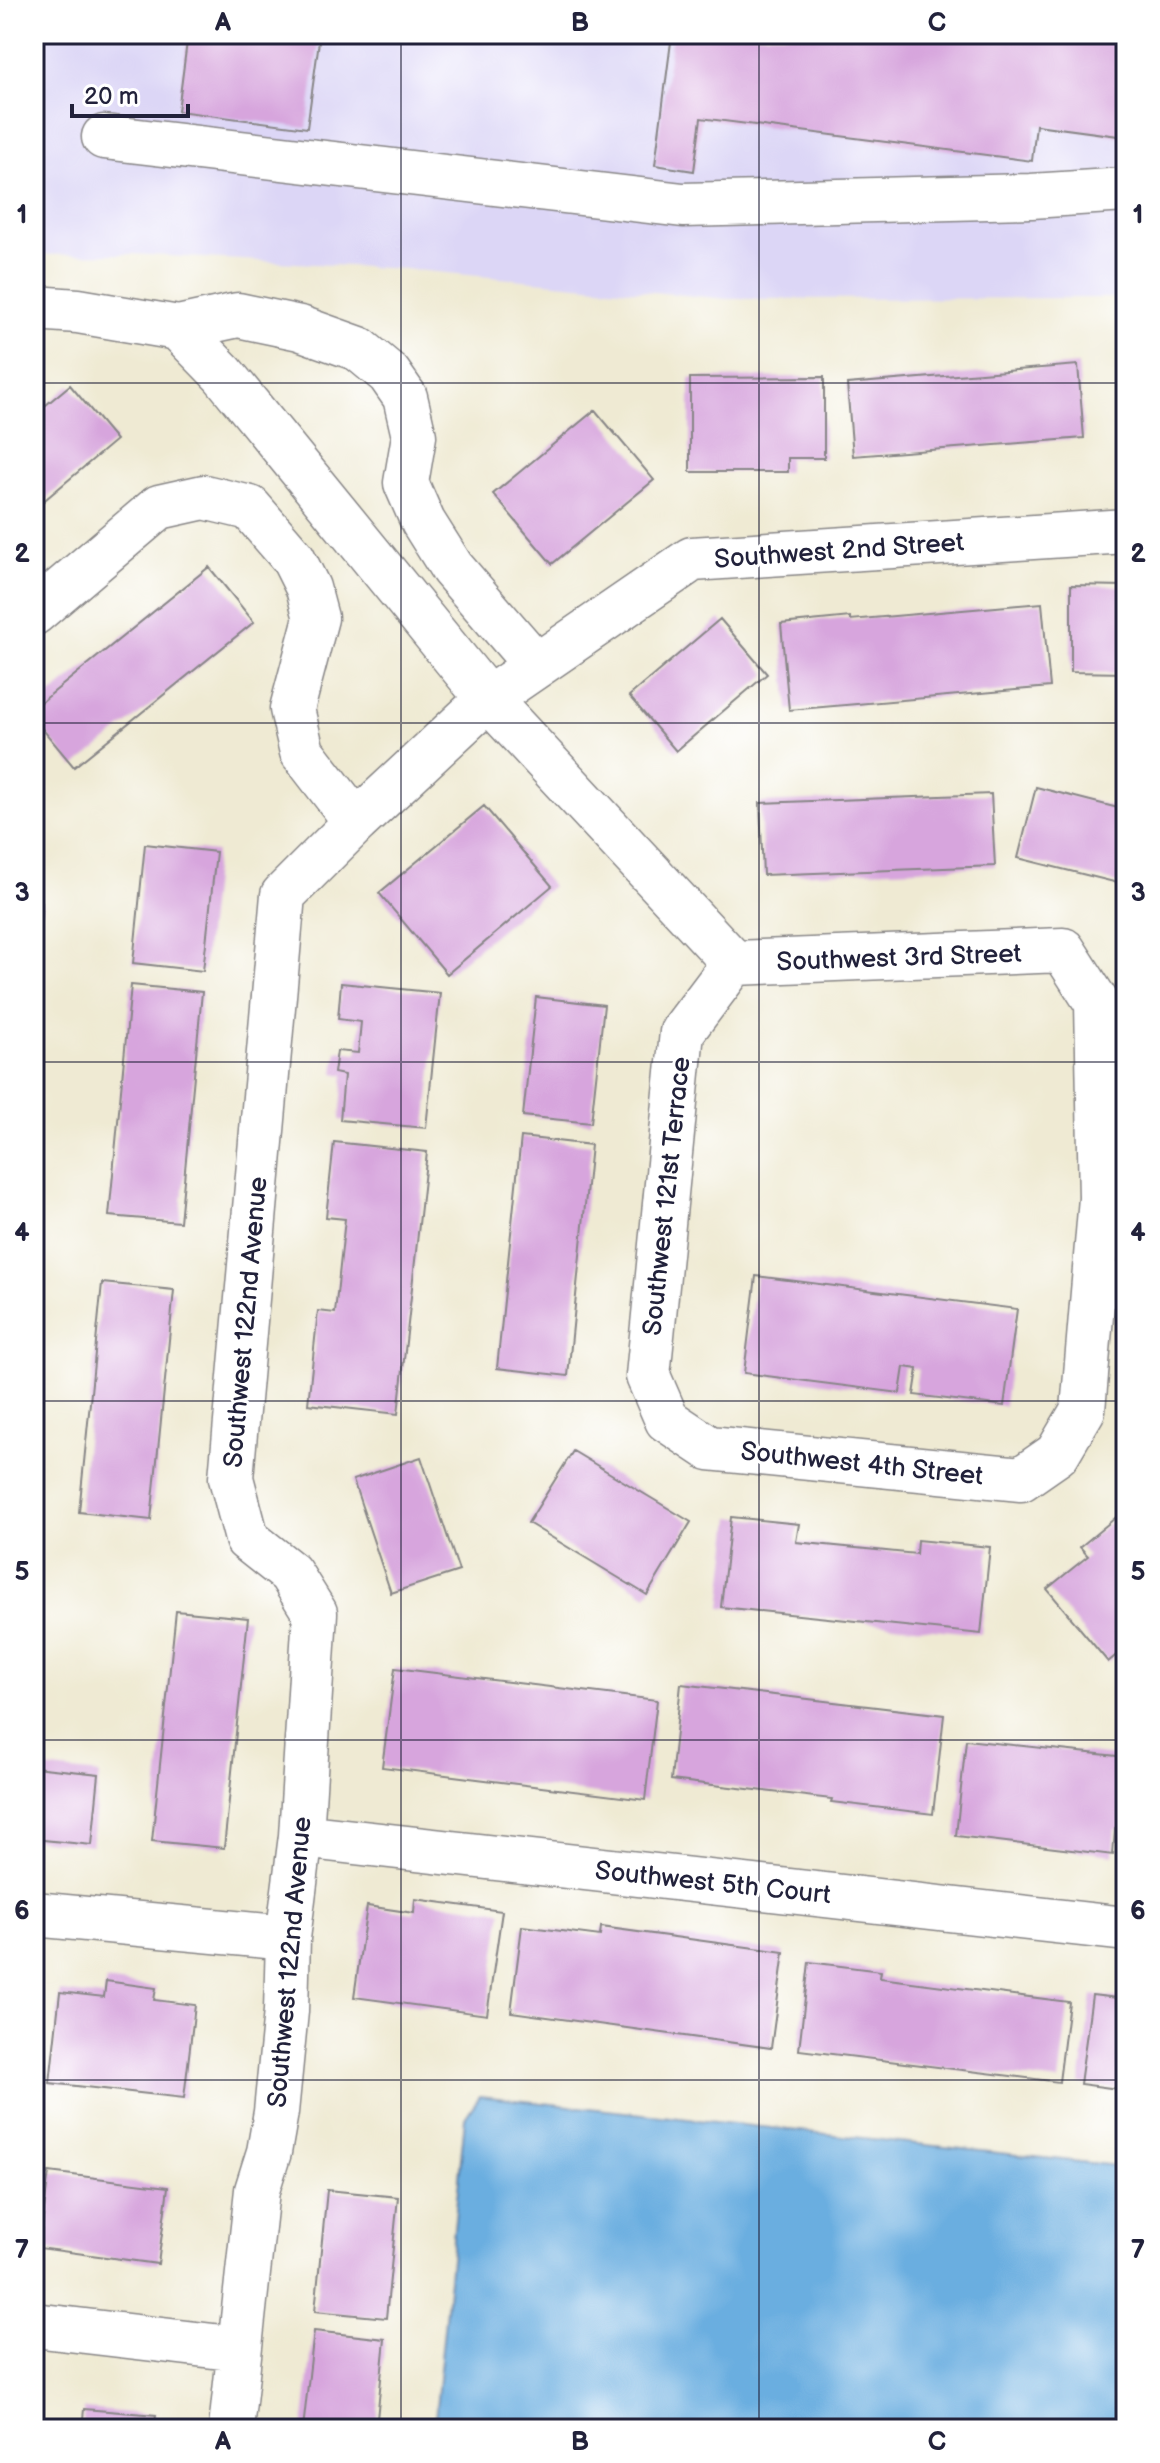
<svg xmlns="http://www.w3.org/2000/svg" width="1160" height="2463" viewBox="0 0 1160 2463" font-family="'Balsamiq Sans',sans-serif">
	<rect width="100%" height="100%" fill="#fff"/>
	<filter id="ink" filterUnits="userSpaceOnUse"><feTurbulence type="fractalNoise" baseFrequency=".0125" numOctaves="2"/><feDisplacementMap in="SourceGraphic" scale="16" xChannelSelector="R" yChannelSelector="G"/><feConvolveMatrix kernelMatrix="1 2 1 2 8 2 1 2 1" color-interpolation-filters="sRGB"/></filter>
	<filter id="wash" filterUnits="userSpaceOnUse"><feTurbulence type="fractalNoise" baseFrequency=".006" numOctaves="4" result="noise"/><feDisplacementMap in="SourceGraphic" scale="32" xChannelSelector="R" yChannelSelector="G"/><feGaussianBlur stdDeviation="1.8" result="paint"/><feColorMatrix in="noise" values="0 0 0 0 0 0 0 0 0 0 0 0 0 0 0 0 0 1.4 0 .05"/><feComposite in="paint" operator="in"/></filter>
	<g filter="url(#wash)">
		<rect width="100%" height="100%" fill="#efead3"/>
		<path fill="#dcd6f6" d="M34,34h1092v264l-399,1 -323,-30 -272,-15 -98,1z"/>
		<path fill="#6baee0" stroke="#46688e" stroke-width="2" d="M480,2096l646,71v262h-692l31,-311z"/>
		<g id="blocks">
			<path fill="#d7a5dd" d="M188,34h132l-13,94 -129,-17z
				M672,34h454v103l-90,-12 -4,36 -331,-43 -7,53 -39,-6z
				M1078,365l6,73 -231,18 -6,-72z
				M824,377v81h-36v14h-98v-94z
				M70,385l46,55 -82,69v-94z
				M595,410l59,70 -102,84 -59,-70z
				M209,567l45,55 -180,145 -40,-48v-11z
				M1071,585l55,1v87l-55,-1z
				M1042,603l8,84 -261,23 -8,-86 69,-7v3z
				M720,619l47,55 -91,77 -47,-55z
				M1036,787l90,23v75l-108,-27z
				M991,794l4,72 -232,9 -3,-72z
				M484,806l68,80 -105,88 -68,-81z
				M145,844l71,8 -13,119 -70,-8z
				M34,902l8,1 -6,59h-2z
				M341,983l99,10 -14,135 -86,-8 4,-45 -10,-2 3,-22 21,2 3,-31 -23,-3z
				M131,985l71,7 -22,230 -71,-6z
				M536,997l68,8 -13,118 -68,-7z
				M521,1137l70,8 -23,231 -71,-8z
				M334,1142l93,10 -29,262 -90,-10 10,-93 17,2 10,-94 -19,-2z
				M756,1276l261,33 -13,97 -90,-11 4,-26 -14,-2 -4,26 -156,-20z
				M102,1283l72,7 -23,230 -72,-8z
				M573,1451l118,71 -44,73 -119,-72z
				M421,1457l38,114 -68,22 -38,-113z
				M1126,1509v138l-18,15 -61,-73 41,-33 -8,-9z
				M731,1517l68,7 -3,18 120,12 1,-14 73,7 -9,87 -260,-27z
				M176,1611l72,7 -24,230 -72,-7z
				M395,1668l262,32 -12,100 -263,-33z
				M681,1684l263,31 -11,99 -102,-12 1,-3 -161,-19z
				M966,1740l160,17v74l-11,-2 -2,26 -157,-19z
				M34,1767l65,7 -7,71 -58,-6z
				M415,1899l87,12 -15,104 -133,-18 13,-91 47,7z
				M522,1926l78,10 1,-9 183,25 -13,96 -260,-36z
				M809,1962l72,9 -1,7 189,24 -10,80 -260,-32z
				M106,1981l50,7 -2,12 41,5 -11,93 -134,-15 10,-91 44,5z
				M1092,1995l34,4v91l-46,-6z
				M49,2172l119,15 -10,77 -119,-16z
				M327,2190l71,7 -12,121 -71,-7z
				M314,2331l71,8 -9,90h-73z
				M84,2409l72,6 -2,14h-72z"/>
		</g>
	</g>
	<g filter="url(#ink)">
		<use href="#blocks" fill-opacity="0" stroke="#888687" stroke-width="2"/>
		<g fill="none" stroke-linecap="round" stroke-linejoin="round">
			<defs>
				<path id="minor" d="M104,137l579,68 348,-9 95,-6
					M34,308l44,3 100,17 60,-13 62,13 59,21 30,25 16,23 9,39 -8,47 17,39 29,46 84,97
					M178,328l45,46 265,325 246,264 -52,69 -34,344 19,44 42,28 312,31 36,-25 26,-44 18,-212 -4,-195 -34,-53 -329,13
					M34,613l125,-106 45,-10 46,11 43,50 15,30 8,30 -24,91 10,43 54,70
					M301,1836l825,93
					M34,1914l254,24
					M34,2325l205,24
					M231,2429l26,-239 12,-38 7,-40 10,-101 2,-73 13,-102 14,-223 -25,-40 -43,-34 -16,-61 52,-583 73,-73 132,-123 204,-140 434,-28"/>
			</defs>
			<use href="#minor" stroke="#888687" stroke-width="47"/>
			<use href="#minor" stroke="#fff" stroke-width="44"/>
		</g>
	</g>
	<path fill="none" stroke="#22223b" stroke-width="2" stroke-opacity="0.55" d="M401,34v2395M759,34v2395M34,383h1092M34,723h1092M34,1062h1092M34,1401h1092M34,1740h1092M34,2080h1092"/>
	<g text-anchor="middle" stroke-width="6" stroke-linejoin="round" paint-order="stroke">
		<g font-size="26" fill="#22223b" stroke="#fff">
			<text transform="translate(839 550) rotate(-4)" y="9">Southwest 2nd Street</text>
			<text transform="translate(899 957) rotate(-2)" y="9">Southwest 3rd Street</text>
			<text transform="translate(666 1196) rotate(-84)" y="9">Southwest 121st Terrace</text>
			<text transform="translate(245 1322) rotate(-85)" y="9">Southwest 122nd Avenue</text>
			<text transform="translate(862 1463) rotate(6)" y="9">Southwest 4th Street</text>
			<text transform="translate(713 1882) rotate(6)" y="9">Southwest 5th Court</text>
			<text transform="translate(289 1962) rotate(-85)" y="9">Southwest 122nd Avenue</text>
		</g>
	</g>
	<rect width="1160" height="2463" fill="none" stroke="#fff" stroke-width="88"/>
	<path d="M72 104v12h116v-12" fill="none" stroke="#22223b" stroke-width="4"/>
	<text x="84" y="104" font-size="24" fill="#22223b" stroke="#ffffff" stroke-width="6" paint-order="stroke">20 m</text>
	<rect x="44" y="44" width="1072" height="2375" fill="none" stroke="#22223b" stroke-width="3"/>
	<g font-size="26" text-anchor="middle" font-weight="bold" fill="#22223b">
		<text x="223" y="31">A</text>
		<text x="580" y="31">B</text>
		<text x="937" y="31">C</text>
		<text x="22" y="223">1</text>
		<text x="1138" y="223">1</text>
		<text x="22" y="562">2</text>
		<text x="1138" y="562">2</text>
		<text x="22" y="901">3</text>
		<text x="1138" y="901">3</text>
		<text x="22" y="1241">4</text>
		<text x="1138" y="1241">4</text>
		<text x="22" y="1580">5</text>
		<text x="1138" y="1580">5</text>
		<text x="22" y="1919">6</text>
		<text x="1138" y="1919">6</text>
		<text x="22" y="2258">7</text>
		<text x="1138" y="2258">7</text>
		<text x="223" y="2450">A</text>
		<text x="580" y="2450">B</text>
		<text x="937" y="2450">C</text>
	</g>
</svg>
